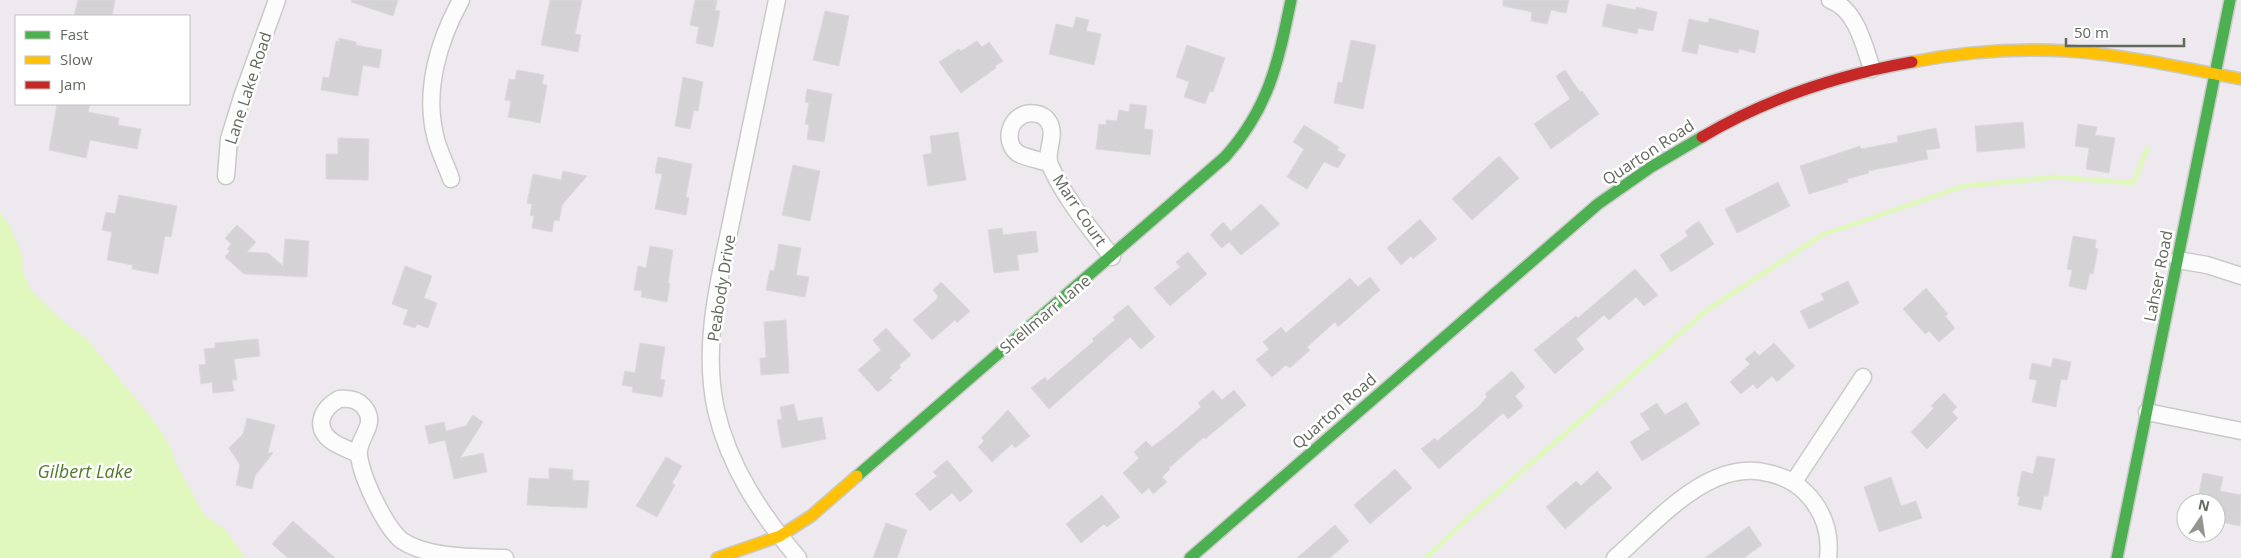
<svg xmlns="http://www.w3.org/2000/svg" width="2241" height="558" viewBox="0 0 2241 558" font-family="'Open Sans',sans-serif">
	<rect width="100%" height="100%" fill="#ede9ee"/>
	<path fill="#e0f8bd" d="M0,213l10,13 12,29 1,16 7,18 35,34 22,16 70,86 15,25 2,10 31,56 21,14 19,28h-245z"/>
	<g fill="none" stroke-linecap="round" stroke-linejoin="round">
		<path stroke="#e0f8bd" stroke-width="5" d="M1426,558l41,-39 240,-209 115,-75 142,-49 92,-9 77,6 14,-34"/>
	</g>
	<path fill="#d5d2d6" stroke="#dcd8de" d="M78,0h37l-3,16h-38z
		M352,0h46l-5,16 -42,-14z
		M550,0h32l-7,34 6,1 -3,17 -37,-7z
		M695,0h22l-2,10 5,1 -7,36 -17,-4 3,-16 -9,-2z
		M1503,0h66l-3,13 -15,-3 -4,14 -16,-3 1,-9 -29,-6z
		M1607,4l29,6v-3l21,5 -4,19 -15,-3 -1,6 -35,-8z
		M825,11l24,5 -10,50 -26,-6z
		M1076,17l13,3 -3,11 15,3 -7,31 -45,-11 7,-30 17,4z
		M1709,18l50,13 -4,22 -16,-4 -1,4 -39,-9 -2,10 -15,-3 7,-32 19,4z
		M339,38l17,4v3l26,5 -3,18 -16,-3 -5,31 -37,-6 2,-13 6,1 7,-37 3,1z
		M1351,40l25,5 -13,64 -29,-6 4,-21 4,1z
		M977,41l5,6 7,-5 14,19 -8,5 1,2 -35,25 -22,-31 20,-13 2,2z
		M1187,45l38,13 -12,34 -3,-1 -5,13 -21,-7 5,-15 -13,-5z
		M517,70l27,5 -2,9 5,1 -7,38 -32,-6 3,-16 -6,-1 4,-21 6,1z
		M1565,70l15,22 2,-1 17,23 -48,35 -17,-25 36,-25 -14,-23z
		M683,77l20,5 -5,29 -4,-1 -4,19 -15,-3z
		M807,89l25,5 -8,48 -17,-3 2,-14 -4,-1 4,-21 -4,-1z
		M57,104h33l-2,8 31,6 -1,7 23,4 -4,20 -47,-9 -4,18 -37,-8z
		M1130,104l17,2 -3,23 9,1 -3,25 -54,-6 3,-25 7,1v-5l11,1 2,-11 10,2z
		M2023,122l2,26 -48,4 -2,-26z
		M2078,124l19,3 -2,8 20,3 -6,35 -23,-4 3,-21 -14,-2z
		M1304,125l35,22 -2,3 9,5 -8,13 -14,-6 -17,27 -20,-12 17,-28 -11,-7z
		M1936,128l4,20 -14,2 2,9 -60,12 1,2 -22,6 1,3 -39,12 -9,-28 60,-20 1,3 37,-7 -1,-6z
		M958,132l8,48 -38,6 -5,-31 9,-2 -2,-17z
		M338,138l31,1 -1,41 -42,-1v-25h12z
		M1499,156l20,22 -47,42 -20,-21z
		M658,157l34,7 -6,33 3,1 -3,17 -31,-6 7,-35 -7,-1z
		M793,165l27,6 -10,50 -28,-6z
		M563,171l24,5 -25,29 -3,16 -5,-1 -2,12 -20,-4 2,-12 -4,-1 2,-11 -5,-1 6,-29 28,6z
		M1778,182l12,24 -53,27 -12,-24z
		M119,195l58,11 -6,31 -6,-1 -7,38 -26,-5 1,-4 -26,-5 5,-28 -10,-2 4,-18 9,2z
		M1261,204l19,20 -39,31 -12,-13 -7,6 -12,-13 13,-13 8,9z
		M1420,219l17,20 -24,20 -2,-3 -10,9 -14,-17z
		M1699,221l15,23 -43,28 -11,-17 28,-19 -3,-5z
		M237,225l19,17 -9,10 21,1 15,13 2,-27 24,2 -2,36 -63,-3 -19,-17 5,-6 -3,-2 4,-5 -6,-6z
		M1002,228l1,7 33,-4 2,21 -21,3 2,15 -25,3 -6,-43z
		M2073,236l23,4 -1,8 3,1 -5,25 -3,-1 -4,17 -17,-4 3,-16 -5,-1z
		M779,244l22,4 -5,27 13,2 -4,20 -39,-7 4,-20 4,1z
		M650,246l23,4 -5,33 2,1 -3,18 -26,-5 1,-6 -8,-1 4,-24 8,2z
		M1188,252l19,22 -37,32 -16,-18 26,-21 -4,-5z
		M405,266l27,10 -8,22 13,5 -9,25 -11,-4 -2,4 -12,-4 5,-14 -16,-6z
		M1635,269l23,26 -14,11 -8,-9 -27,23 -5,-5 -28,24 8,10 -29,25 -21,-24 42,-34 2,2z
		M1370,277l10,13 -42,37 -3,-5 -28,25 3,3 -20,18 -4,-3 -14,12 -16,-17 13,-11 -6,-7 18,-15 5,6 64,-55 8,9z
		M1848,281l11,22 -50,26 -9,-18 24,-11 -3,-6z
		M941,282l29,29 -13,12 -2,-3 -23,20 -19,-20 23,-20 2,-4 -5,-6z
		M1926,288l22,26 -3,2 10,12 -16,14 -10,-11 -4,3 -22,-25z
		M1128,305l27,32 -14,12 -11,-12 -81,72 -18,-21 14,-11 2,4 47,-40 -2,-2 23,-19 -2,-3z
		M786,320l3,53 -28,2 -1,-17h6l-2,-36z
		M886,328l25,27 -12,10 2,2 -12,11 3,2 -14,12 -20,-22 23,-20 -8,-10z
		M258,339l2,17 -26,3 3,21h-5l2,11 -21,2 -1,-11 -11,2 -2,-19 7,-1 -2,-15 11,-1v-5z
		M640,343l25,4 -5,32 5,1 -3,17 -30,-5 1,-5 -11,-2 3,-14 10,2z
		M1774,343l21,23 -18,16 -5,-6 -15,13 -4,-5 -12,10 -11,-12 20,-18 -5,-5 10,-8 4,5z
		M2053,358l18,4 -4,18 -6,-1 -5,28 -24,-5 5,-22 -8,-1 3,-16 19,4z
		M1512,371l13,16 -10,9 8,10 -15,13 -5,-6 -64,56 -18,-20 14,-11 2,3 40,-33 10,-11 -2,-3z
		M1213,390l9,10 12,-10 12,15 -41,34 -1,-2 -35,31 1,1 -8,8 5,5 -14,12 -4,-6 -7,6 -19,-21 16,-15 -5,-6 12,-11 6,6 20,-15 29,-25 -3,-4z
		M1944,393l13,14 -5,5 6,6 -31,31 -16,-17 23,-24 -3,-2z
		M1686,402l14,22 -58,37 -12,-19 20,-13 -10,-15 17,-11 8,12z
		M794,404l4,17 24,-4 4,22 -44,9 -5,-28 5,-1 -2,-12z
		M1008,410l22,26 -15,12 -3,-4 -20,18 -14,-15 6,-6 -3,-3z
		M473,415l10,7 -23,36 23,-5 4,19 -33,7 -9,-39 -16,4 -4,-18 19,-4 2,9 20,-5z
		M247,418l28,7 -7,27 5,1 -18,23 -3,13 -16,-4 4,-20 -11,-17 14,-14z
		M2037,456l18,3 -7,37h-4l-3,14 -23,-5 2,-8 -3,-1 5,-25 11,3z
		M666,457l16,9 -10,17 3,2 -18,32 -21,-11z
		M947,460l26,31 -13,11 -8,-9 -22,18 -15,-17 22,-18 -4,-4z
		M549,468l24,2 -1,10 17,1 -2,27 -60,-3 2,-27 20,1z
		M1395,469l17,19 -42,36 -16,-19z
		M1597,471l15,17 -47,41 -19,-22 30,-26 5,5z
		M2203,473l20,4 -3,14 21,4 -1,31 -24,-5v-18h-19z
		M1891,477l10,29 15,-5 6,17 -43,14 -15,-45z
		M1102,495l18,22 -13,10 -3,-3 -23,19 -15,-19z
		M293,521l42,37h-47l-16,-14z
		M886,523l21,7 -10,28h-24z
		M1335,525l14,16 -19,17h-33z
		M1749,526l13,19 -18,13h-39z"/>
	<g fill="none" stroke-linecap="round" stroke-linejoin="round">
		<defs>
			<path id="street" d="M777,0c-14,69 -29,139 -43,208 -13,66 -33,134 -18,202 13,57 45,104 82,148
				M1830,0c26,9 34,45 42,69
				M1048,163c-9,-3 -20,-5 -29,-9 -14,-9 -12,-30 2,-38 8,-5 22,-3 27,5 10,14 -4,31 2,44 15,34 40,63 62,92
				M226,176l3,-37 13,-42 35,-97
				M451,179c-5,-15 -13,-29 -16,-44 -11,-46 4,-95 26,-135
				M2178,260l29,5 34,11
				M2147,412l94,19
				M358,454c-8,-4 -17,-7 -25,-12 -20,-14 -12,-33 6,-43 10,-1 18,0 24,7 17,19 -7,31 -4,50 3,22 25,69 42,84 26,18 72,17 104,18
				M1793,483l70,-106
				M1615,558c41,-35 93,-100 153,-85 14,3 27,9 37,19 18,18 26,41 23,66"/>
			<path id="fast" d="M857,476l368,-319c44,-49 53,-94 66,-157
				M1190,558l408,-354 53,-37 51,-30
				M2117,558l113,-558"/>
			<path id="slow" d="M1912,62c50,-10 104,-14 156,-11 58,4 116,17 173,28
				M717,558l63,-22 31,-20 46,-40"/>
			<path id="jam" d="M1702,137c64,-38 137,-62 210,-75"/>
		</defs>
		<use href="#street" stroke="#c9cac8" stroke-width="19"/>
		<use href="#fast" stroke="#c9cac8" stroke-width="14"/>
		<use href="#slow" stroke="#c9cac8" stroke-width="14"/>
		<use href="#jam" stroke="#c9cac8" stroke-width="14"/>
		<use href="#street" stroke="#fcfcfc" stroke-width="16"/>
		<use href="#fast" stroke="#4caf50" stroke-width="11"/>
		<use href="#slow" stroke="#ffc107" stroke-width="11"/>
		<use href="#jam" stroke="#c62828" stroke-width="11"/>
	</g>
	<g text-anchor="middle" stroke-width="5" stroke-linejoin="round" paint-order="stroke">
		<g font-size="16" fill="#62685d" stroke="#fff">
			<text transform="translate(248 88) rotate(-72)" y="6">Lane Lake Road</text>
			<text transform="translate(1648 152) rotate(-33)" y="6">Quarton Road</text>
			<text transform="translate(1080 210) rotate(56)" y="6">Marr Court</text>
			<text transform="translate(2158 276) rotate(-79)" y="6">Lahser Road</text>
			<text transform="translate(721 288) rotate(-81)" y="6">Peabody Drive</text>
			<text transform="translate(1045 314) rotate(-40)" y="6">Shellmarr Lane</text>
			<text transform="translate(1334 411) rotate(-41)" y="6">Quarton Road</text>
		</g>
		<g font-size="18" font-style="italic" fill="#517a29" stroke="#fff">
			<text x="85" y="478">Gilbert Lake</text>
		</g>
	</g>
	<rect x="15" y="15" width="175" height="90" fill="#ffffff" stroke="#c0c3be"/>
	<rect x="25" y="31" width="25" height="8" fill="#4caf50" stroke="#c0c3be"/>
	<text x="60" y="40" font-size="15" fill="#62685d">Fast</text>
	<rect x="25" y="56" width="25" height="8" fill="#ffc107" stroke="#c0c3be"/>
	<text x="60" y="65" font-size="15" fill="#62685d">Slow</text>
	<rect x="25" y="81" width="25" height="8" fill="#c62828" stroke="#c0c3be"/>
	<text x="60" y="90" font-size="15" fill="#62685d">Jam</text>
	<g transform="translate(2201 518) rotate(13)"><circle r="24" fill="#ffffff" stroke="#c0c3be"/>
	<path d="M0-4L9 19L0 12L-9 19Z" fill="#939590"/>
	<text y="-8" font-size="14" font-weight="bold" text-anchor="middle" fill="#62685d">N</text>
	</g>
	<path d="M2066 38v8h118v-8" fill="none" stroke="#62685d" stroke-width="2.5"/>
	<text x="2074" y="38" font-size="15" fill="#62685d" stroke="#ffffff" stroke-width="4" paint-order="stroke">50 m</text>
</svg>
